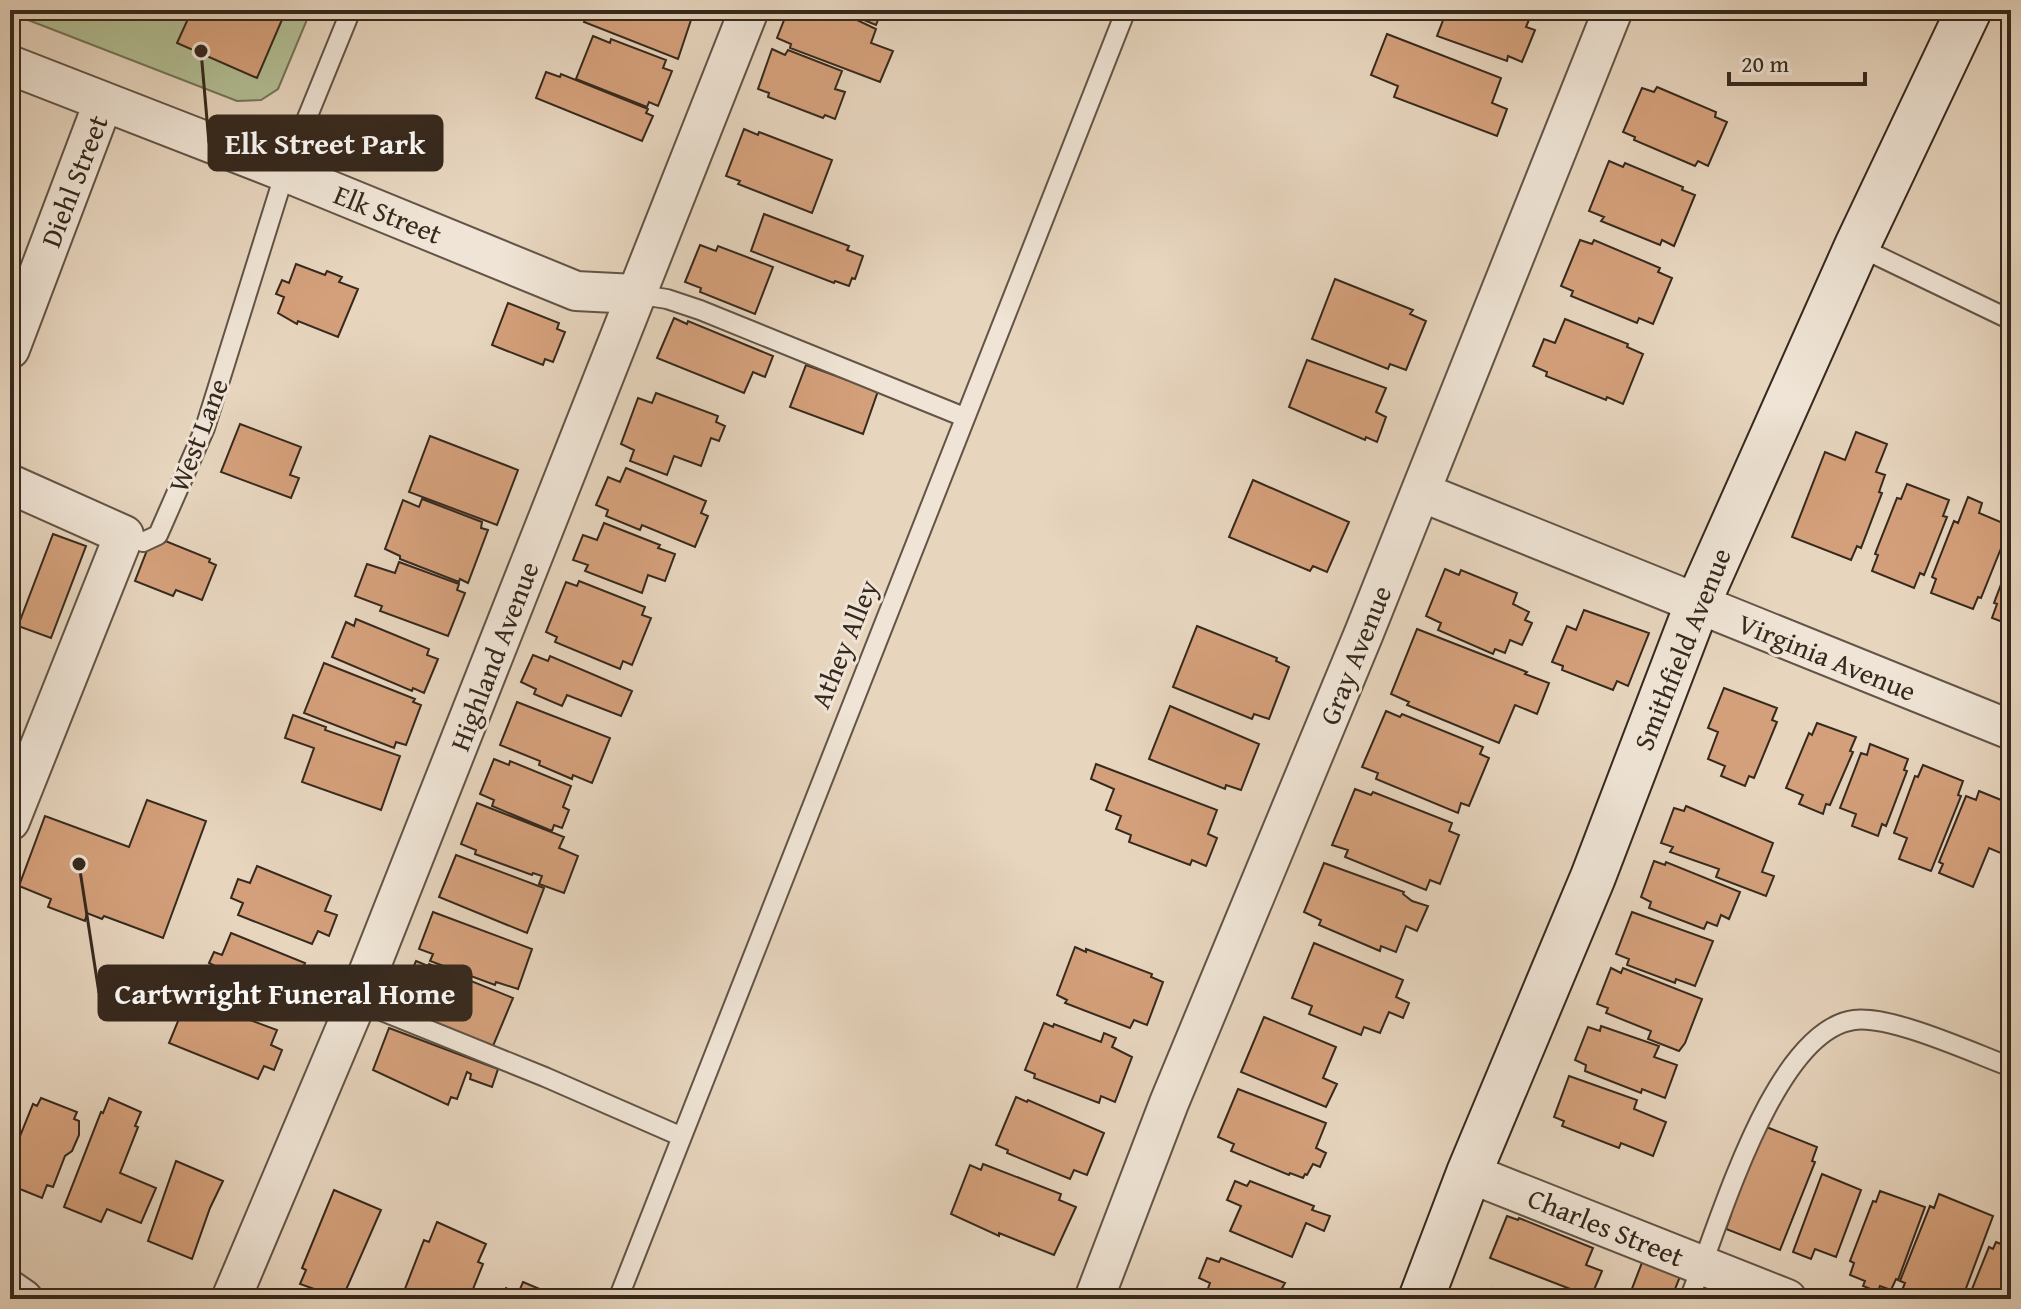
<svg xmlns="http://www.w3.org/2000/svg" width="2021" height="1309" viewBox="0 0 2021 1309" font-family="'Gentium Book Plus',serif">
	<rect width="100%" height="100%" fill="#e7d5be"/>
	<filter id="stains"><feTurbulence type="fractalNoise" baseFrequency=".0025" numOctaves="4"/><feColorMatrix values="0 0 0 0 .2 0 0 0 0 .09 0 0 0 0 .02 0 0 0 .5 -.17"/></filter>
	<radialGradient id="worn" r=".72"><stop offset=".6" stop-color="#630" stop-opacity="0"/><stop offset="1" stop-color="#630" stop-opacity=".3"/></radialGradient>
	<path fill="#b2be94" stroke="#747459" stroke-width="2" d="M10,10h301l-33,79 -17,11 -24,1 -227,-88z"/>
	<path fill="#d4a07b" stroke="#36291e" stroke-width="2" d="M192,10h79l13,5 -27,63 -80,-35z
		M574,10h107l12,4 -15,45 -94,-37 2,-4 -13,-5z
		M788,10h48l40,19 -5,14 22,8 -13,31 -90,-34 1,-4 -14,-6z
		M839,10h43l-6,15z
		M1447,10h86l-7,17 9,3 -13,32 -14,-6 -1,5 -70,-25z
		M1387,34l114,44 -9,25 15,6 -10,27 -103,-39 4,-11 -27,-11z
		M593,36l17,7 1,-4 55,21 -3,8 9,3 -14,35 -9,-4 -2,5 -71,-28z
		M772,49l13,6 3,-5 54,21 -7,18 10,3 -10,27 -10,-4 -2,3 -55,-21 1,-4 -11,-4z
		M546,72l14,5 1,-3 87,35 -2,4 7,3 -11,25 -106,-43z
		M1657,87l59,25 -1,5 12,5 -19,44 -10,-5 -3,5 -61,-26 1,-3 -12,-5 19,-44 12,4z
		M744,129l14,6 1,-3 73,28 -20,53 -74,-29 2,-3 -14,-5z
		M1609,161l14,6 2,-4 58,24 -1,3 13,5 -21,51 -12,-6 -2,5 -59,-24 3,-4 -15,-6z
		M764,214l85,32 -2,4 16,6 -8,23 -3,-1 -3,8 -14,-5 -1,2 -83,-32z
		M1580,240l12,4 2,-4 66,28 -2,4 14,6 -19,46 -14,-6 -2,5 -66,-27 2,-5 -12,-5z
		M700,245l16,6 2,-5 55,21 -18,47 -55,-22 1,-4 -16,-6z
		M296,264l29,11 2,-4 15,6 -3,5 19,7 -20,48 -40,-16 -1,3 -19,-11 6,-16 -8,-3 6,-14 7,3z
		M1335,279l78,31 -3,4 16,7 -20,49 -16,-6 -2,5 -76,-30z
		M508,303l51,20 -2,6 8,3 -12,30 -8,-3 -2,6 -51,-20z
		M674,318l13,6 1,-3 85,35 -8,21 -12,-5 -9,21 -87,-35z
		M1565,319l63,25 -1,3 16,7 -20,50 -16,-7 -1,3 -60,-24 1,-4 -14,-6 11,-27 11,4z
		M1307,360l79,28 -10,24 10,5 -9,25 -11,-5 -1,3 -76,-33z
		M806,365l72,26 -15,43 -73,-27z
		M656,393l62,23 -2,6 9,4 -6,15 -8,-3 -10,28 -27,-10 -7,19 -37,-14 4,-11 -13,-6 17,-46 14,5z
		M240,424l61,23 -11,28 9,3 -8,20 -70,-26z
		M1856,432l31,12 -11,28 9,3 -6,17 3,1 -21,55 -4,-2 -6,14 -59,-23 33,-85 20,8z
		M430,436l88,34 -21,55 -88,-33z
		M626,468l80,33 -5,12 7,3 -13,31 -53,-22 -2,5 -34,-14 2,-6 -12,-5 12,-28 12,5z
		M1253,480l96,42 -22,50 -14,-6 -3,5 -81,-34z
		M1907,484l42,16 -6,16 4,1 -23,58 -4,-2 -6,15 -42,-17 6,-16 -3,-1 22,-56 4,1z
		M1968,497l14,6 -3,10 31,13 -29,72 -3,-1 -5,12 -42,-16 5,-14 -4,-2 22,-56 4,2z
		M422,499l60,23 -1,6 7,2 -20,53 -8,-4 -1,3 -59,-23v-3l-15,-7 18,-49 16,7z
		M604,523l56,22 -2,3 17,6 -10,27 -17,-6 -6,18 -57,-22 3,-6 -15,-5 10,-25 14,5z
		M53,534l33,12 -35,92 -33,-12z
		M151,540l10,4 2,-4 47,19 -1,3 7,3 -14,35 -26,-10 -3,6 -38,-15z
		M2011,558v67l-19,-7 5,-14 -3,-1z
		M399,562l60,22 -2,6 8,3 -17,43 -68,-25 2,-5 -27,-10 12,-32 28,9z
		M1445,569l14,6 2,-5 56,23 -4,11 16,8 -4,8 7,3 -10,22 -12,-5 -5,13 -10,-4 -2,5 -55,-24 3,-7 -15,-7z
		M579,581l66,26 -3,8 9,3 -19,47 -9,-4 -3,8 -65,-27 2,-5 -11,-5 20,-50 11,4z
		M1584,610l65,23 -21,53 -11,-5 -4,9 -51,-20 1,-4 -11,-4 15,-36 9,4z
		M356,619l73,30 -2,6 11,4 -14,34 -11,-5 -1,3 -80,-34 14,-35 8,4z
		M1197,626l80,32 -1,3 13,6 -20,52 -15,-5 -2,5 -79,-32z
		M1417,629l110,43 -2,2 24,9 -12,31 -22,-9 -16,38 -92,-38 2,-3 -18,-8z
		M533,655l15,6 2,-5 82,35 -11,25 -54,-21 -5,11 -28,-12 2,-5 -15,-7z
		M324,663l91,36 -2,3 8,3 -15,40 -10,-3 -2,6 -90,-35z
		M1724,688l53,20 -5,12 5,2 -23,56 -5,-2 -4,10 -24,-10 4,-10 -17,-7 10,-27 -10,-4z
		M517,702l93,36 -18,45 -19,-8 -1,4 -33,-14 1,-4 -40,-16z
		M1170,706l89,38 -18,46 -15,-5 -1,4 -76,-30z
		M1386,711l14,6 2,-3 81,33 -3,7 9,4 -20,48 -8,-3 -3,10 -82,-34 2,-6 -16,-6z
		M293,715l33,12 -1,3 75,26 -19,54 -79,-28 12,-34 -29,-10z
		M1817,723l39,14 -6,14 3,1 -23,53 -4,-1 -3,10 -24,-10 4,-9 -17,-7 23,-55 3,2z
		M1870,744l38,15 -4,11 3,1 -21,55 -4,-2 -4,12 -26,-10 4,-12 -16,-6 21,-55 6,2z
		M494,759l15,6 1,-4 61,25 -8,21 6,3 -7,18 -8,-3 -2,6 -60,-25 2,-6 -14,-6z
		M1096,764l121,46 -9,24 9,4 -11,28 -14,-6 -2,5 -61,-23 2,-7 -15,-6 5,-13 -15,-6 8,-21 -23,-10z
		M1923,765l40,16 -5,14 3,1 -30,75 -32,-12 8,-21 -13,-5 21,-57 3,1z
		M1355,789l16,6 2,-3 79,31 -3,8 10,4 -19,49 -10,-4 -4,10 -81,-33 3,-7 -16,-5z
		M1979,791l32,13v31l-8,19 -14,-6 -16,39 -34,-14 4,-9 -4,-2 27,-66 10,4z
		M147,800l59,21 -43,117 -59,-22 -2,3 -15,-6 -2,8 -37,-14 3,-8 -32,-13 26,-70 84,31z
		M477,803l87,34 -5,11 19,8 -14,37 -25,-9 3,-8 -9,-3 -1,2 -57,-21 1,-4 -15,-6z
		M1686,806l87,37 -11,29 12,4 -8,20 -50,-19 3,-8 -49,-17 3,-5 -12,-4 13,-35 10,3z
		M456,855l88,33 -17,45 -88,-36z
		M1654,861l11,4 1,-3 74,30 -11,27 -8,-4 -4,11 -10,-4 -3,7 -55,-21 2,-6 -10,-5z
		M1324,863l80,29 -1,2 9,7 16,5 -11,25 -11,-5 -10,26 -15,-6 -1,5 -61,-26 2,-5 -17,-8z
		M257,866l74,30 -6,15 12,4 -8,21 -11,-5 -6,13 -74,-29 5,-12 -12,-5 7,-19 12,4z
		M433,912l99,37 -14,40 -22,-7 -1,3 -65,-24 3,-7 -14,-5z
		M1632,912l81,29 -18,45 -19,-7 -1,4 -48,-18 2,-6 -13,-5z
		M231,933l74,30 -4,10 10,4 -3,6 6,2 -7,19 -6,-3 -2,6 -10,-4 -3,9 -75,-31 6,-14 -8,-4 5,-11 8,3z
		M1314,943l89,37 -7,17 13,6 -6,15 -14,-6 -9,21 -16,-6 -3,8 -52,-21 3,-8 -20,-8z
		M1075,947l11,5v-3l66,25 -1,3 12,5 -16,43 -13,-5 -4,8 -65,-25 2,-3 -10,-5z
		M416,961l12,5 1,-2 84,34 -20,48 -66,-27 3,-6 -31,-12z
		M1611,968l10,5 2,-5 79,31 -17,44 -6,8 -31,-12 3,-8 -45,-18 2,-5 -11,-4z
		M188,997l89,33 -6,15 11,5 -8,20 -10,-4 -6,13 -89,-36z
		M1264,1017l72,30 -13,31 14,6 -11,23 -85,-35z
		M1044,1023l9,4 1,-3 47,18 3,-9 12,5 -4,9 20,10 -17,45 -14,-6 -2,7 -65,-25 1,-4 -10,-4z
		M1601,1026l58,20 -5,11 23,8 -12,33 -23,-9 -1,4 -56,-22 1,-6 -11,-5 13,-33 12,4z
		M389,1028l109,41 -6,18 -22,-8 1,-5 -4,-2 -10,27 -6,-2 -3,8 -75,-35z
		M1569,1076l68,24 -3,9 32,13 -13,34 -32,-13 -2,5 -57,-22 2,-5 -10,-4z
		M1238,1089l88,34 -10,25 10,5 -6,14 -7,-3 -6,11 -2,-1 -2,4 -13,-5 -1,2 -58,-24 3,-7 -16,-7z
		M1016,1097l11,5 1,-2 76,33 -17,42 -13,-5 -4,9 -63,-26 1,-3 -12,-5z
		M41,1098l36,14 -3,7 5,2v14l-7,16 -7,5 -12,31 -6,-2 -5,13 -32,-13 2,-16 -2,-8 23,-57 4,2z
		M109,1098l32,14 -6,14 3,1 -18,46 36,15 -15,35 -34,-14 -6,13 -37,-15 37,-95 2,1z
		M1764,1126l53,21 -5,14 3,1 -35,88 -54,-21 5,-14 -5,-2z
		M176,1161l47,20 -13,27 -18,51 -44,-18z
		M983,1164l78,30 -2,6 17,7 -22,48 -55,-22v3l-48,-22 19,-49 11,5z
		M1822,1174l39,16 -25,67 -21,-8 -4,10 -18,-7z
		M1235,1181l12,5 3,-5 64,25 -2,4 18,6 -6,15 -18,-8 -14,34 -62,-26 11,-25 -14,-6z
		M334,1190l47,20 -39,89 -42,-15 6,-14 -4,-2z
		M1880,1191l45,16 -27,73 -2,-1 -5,11 -11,-4 -2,6 -15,-6 2,-5 -15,-6 4,-12 -4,-2 23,-60 3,1z
		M1939,1194l54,22 -31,83h-52l-10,-4 5,-12 -5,-2 30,-75 4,2z
		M1507,1216l11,4 1,-2 74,30 -7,17 16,6 -11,26 -101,-39z
		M437,1222l49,22 -8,18 5,2 -14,35h-68l23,-59 5,2z
		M1996,1242l15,6v51h-43l21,-52 4,2z
		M1207,1258l12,4 2,-4 64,25 -3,5 15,5 -3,6h-90l6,-16 -11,-5z
		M1643,1260l38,14 -10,25h-43z
		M523,1282l19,8 -4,9h-37l5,-11 12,6z
		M1492,1289l25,10h-29z"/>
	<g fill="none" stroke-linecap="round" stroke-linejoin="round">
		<defs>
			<path id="lane" d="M1857,246l154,74
				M635,294l32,5 33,11 264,107
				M124,535l19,7 15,-7 47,-107 80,-256 66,-162
				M357,1001l188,76 135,59
				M618,1299l508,-1289
				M1689,1299c29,-68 83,-268 165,-279 37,-5 119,33 157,47"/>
			<path id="street" d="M10,65l275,107 291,119 59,3
				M10,349l93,-246
				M10,484l114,51 -114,286
				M1421,492l590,238
				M1469,1173l318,126
				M10,1290l13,9
				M231,1299l126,-298 392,-991
				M1094,1299l75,-196 195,-470 249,-623"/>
			<path id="secondary" d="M1421,1299l48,-126 124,-296 104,-272 160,-359 112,-236"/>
		</defs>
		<use href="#lane" stroke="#625446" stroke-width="22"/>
		<use href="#street" stroke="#625446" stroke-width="42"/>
		<use href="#secondary" stroke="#36291e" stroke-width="48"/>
		<use href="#lane" stroke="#efe4d5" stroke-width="18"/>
		<use href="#street" stroke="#efe4d5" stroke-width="38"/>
		<use href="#secondary" stroke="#efe4d5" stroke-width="44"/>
	</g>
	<g text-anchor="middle" stroke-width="6" stroke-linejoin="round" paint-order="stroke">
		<g font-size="28" fill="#36291e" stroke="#efe4d5">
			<text transform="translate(74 181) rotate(-69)" y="10">Diehl Street</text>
			<text transform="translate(388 214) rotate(22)" y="10">Elk Street</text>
			<text transform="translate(198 435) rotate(-69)" y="10">West Lane</text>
			<text transform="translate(844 644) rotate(-68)" y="10">Athey Alley</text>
			<text transform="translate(1682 649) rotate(-68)" y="10">Smithfield Avenue</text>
			<text transform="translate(1355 655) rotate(-68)" y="10">Gray Avenue</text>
			<text transform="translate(494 656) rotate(-69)" y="10">Highland Avenue</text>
			<text transform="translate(1827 657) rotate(22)" y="10">Virginia Avenue</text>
			<text transform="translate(1606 1227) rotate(22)" y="10">Charles Street</text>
		</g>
	</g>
	<path fill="none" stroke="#36291e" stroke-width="3" d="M201 51L209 143M79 864L99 993"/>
	<g fill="#36291e" stroke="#efe4d5" stroke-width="3">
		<circle cx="201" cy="51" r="8"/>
		<circle cx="79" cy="864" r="8"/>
	</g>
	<g fill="#36291e" stroke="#36291e" stroke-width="3">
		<rect x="209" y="116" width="233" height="54" rx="8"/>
		<rect x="99" y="966" width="372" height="54" rx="8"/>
	</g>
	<g font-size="30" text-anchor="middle" font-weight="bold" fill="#fff">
		<text x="325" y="154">Elk Street Park</text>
		<text x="285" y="1004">Cartwright Funeral Home</text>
	</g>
	<rect width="2021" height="1309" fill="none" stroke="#e7d5be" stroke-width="40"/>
	<rect x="12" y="12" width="1997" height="1285" fill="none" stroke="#36291e" stroke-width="4"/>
	<rect x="20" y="20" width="1981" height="1269" fill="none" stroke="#36291e" stroke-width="2"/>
	<path d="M1729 72v12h136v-12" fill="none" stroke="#36291e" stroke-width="4"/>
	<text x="1741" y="72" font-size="24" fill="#36291e" stroke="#efe4d5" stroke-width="6" paint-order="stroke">20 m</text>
	<rect width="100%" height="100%" filter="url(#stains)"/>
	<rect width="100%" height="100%" fill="url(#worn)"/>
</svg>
